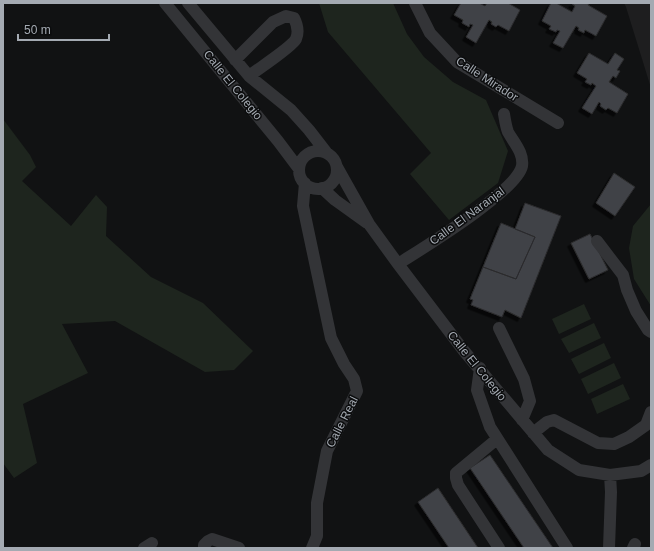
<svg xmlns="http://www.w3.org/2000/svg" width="654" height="551" viewBox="0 0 654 551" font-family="Helvetica,sans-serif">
	<defs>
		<filter id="shadow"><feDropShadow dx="-3.5" dy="3.5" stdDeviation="0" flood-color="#0009"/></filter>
	</defs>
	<rect width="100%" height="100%" fill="#111213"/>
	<path fill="#1e1e1f" d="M624,3h27v85l-25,-81z"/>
	<path fill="#1e251e" d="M319,3h74l14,31 17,23 29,25 33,18 22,51 -10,32 -49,37 -39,-46 21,-21 -103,-121z
		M3,119l27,36 6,12 -14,14 49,45 25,-31 11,12 -1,29 45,41 52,26 50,48 -19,19 -29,2 -90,-51 -53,3 26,49 -65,31 14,59 -23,15 -11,-15z
		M651,204v102l-17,-27 -5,-31 4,-22z
		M584,304l7,15 -32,15 -7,-15z
		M594,323l7,15 -32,15 -8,-14z
		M604,343l7,15 -32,16 -8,-15z
		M614,363l7,15 -33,16 -7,-15z
		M623,384l7,15 -33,15 -6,-15z"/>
	<path fill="#404246" stroke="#2c2c2e" filter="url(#shadow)" d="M461,3h18l6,3 2,-3h21l12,7 -11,21 -11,-6 -2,2 -5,-3 1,-2 -3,-2 -13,23 -10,-6 7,-12 -3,-1 -1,3 -7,-4 1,-3 -9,-5z
		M551,3h5l16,9 3,-6 -3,-2 1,-1h16l-1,2 19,11 -11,20 -11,-6 -1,3 -6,-3 1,-2 -3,-2 -13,22 -10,-5 7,-12 -3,-1 -1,2 -7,-3 2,-3 -9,-5z
		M589,53l19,11 7,-11 9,6 -7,11 3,1 -4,7 -3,-2 -4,6 19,12 -11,19 -9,-5 -2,2 -6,-4 1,-2 -2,-2 -7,12 -10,-6 14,-22 -4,-3 -1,2 -6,-3 2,-3 -10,-6z
		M614,173l21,14 -20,29 -19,-13z
		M525,203l36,13 -40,102 -16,-8 -3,7 -31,-12 2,-5 -3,-1 13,-32 33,12 19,-42 -20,-8z
		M501,223l34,14 -19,42 -33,-12z
		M590,234l18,36 -19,9 -18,-36z
		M490,455l63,93h-29l-54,-80z
		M438,488l40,60h-29l-31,-46z"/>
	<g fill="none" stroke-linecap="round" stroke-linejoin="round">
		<path stroke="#333437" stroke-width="12" d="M165,3l113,138 21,28
			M188,3l61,73 42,34 18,20 17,22
			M415,3l15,30 27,29 101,61
			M235,60l38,-38 13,-6 8,2c3,6 5,14 2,21 -4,8 -38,30 -47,37
			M299 170a19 19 0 1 1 38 0a19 19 0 1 1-38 0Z
			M337,167l32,57 29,40 66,87 84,99 31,20 31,5 31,-4 10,-6
			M305,183l-2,23 28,132 13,26 10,15 3,12 -30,60 -10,52v33l-5,12
			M322,188l13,12 32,23
			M597,241l26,34 4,15 9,21 12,19 3,2
			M398,264c25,-16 119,-73 124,-98 2,-13 -8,-23 -14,-34 -2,-5 -3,-12 -4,-18
			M499,328l25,51 6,22 -8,19
			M480,368l-3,22 13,37 77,121
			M533,433l14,-11 7,-2 44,23 16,1 15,-7 17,-12 5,-13
			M497,439l-41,34v5l2,7 41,63
			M144,548l8,-5
			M204,548v-3l4,-4 4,-2 27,9
			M609,548l2,-56 -1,-17
			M633,548l2,-4"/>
	</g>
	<g text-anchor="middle" stroke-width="3" stroke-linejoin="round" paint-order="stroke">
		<g font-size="12" fill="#a4aab2" stroke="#0c0d0e">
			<text transform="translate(487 79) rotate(33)" y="4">Calle Mirador</text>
			<text transform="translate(233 85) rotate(51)" y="4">Calle El Colegio</text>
			<text transform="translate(467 216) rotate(-36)" y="4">Calle El Naranjal</text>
			<text transform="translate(477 366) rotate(51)" y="4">Calle El Colegio</text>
			<text transform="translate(342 422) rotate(-63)" y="4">Calle Real</text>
		</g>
	</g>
	<rect width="654" height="551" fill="none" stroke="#a4aab2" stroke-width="8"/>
	<path d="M18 34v6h91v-6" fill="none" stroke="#a4aab2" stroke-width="2"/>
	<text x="24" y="34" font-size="12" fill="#a4aab2" stroke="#0c0d0e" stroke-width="3" paint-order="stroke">50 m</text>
</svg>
